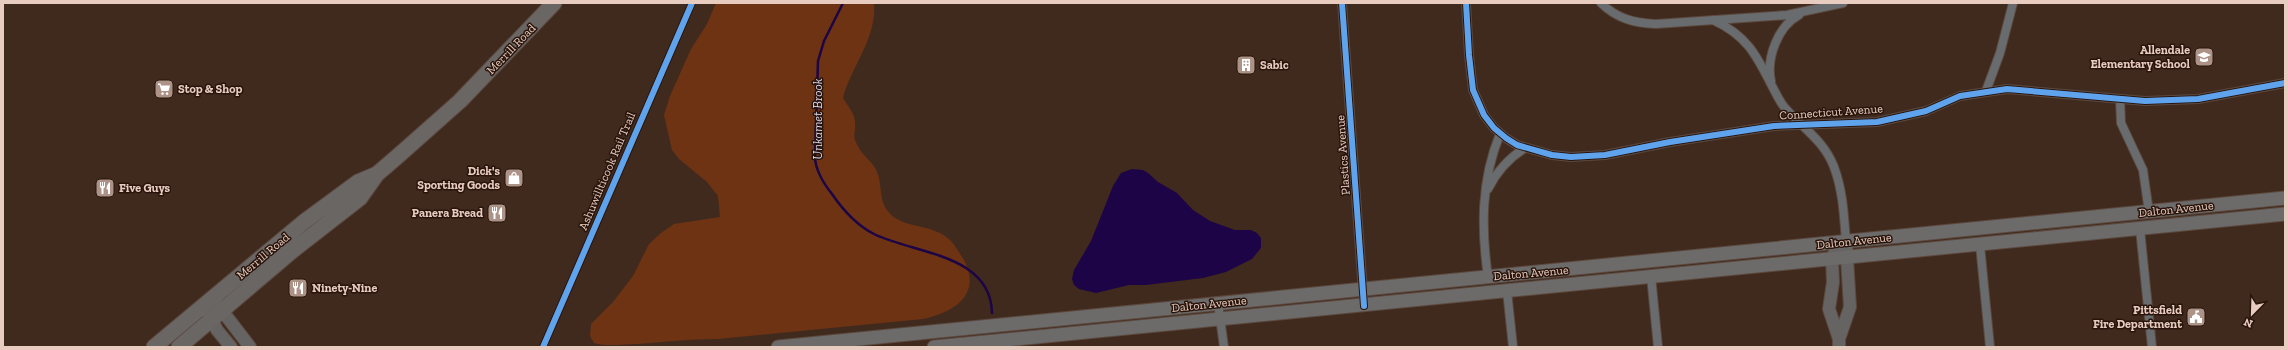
<svg xmlns="http://www.w3.org/2000/svg" width="2288" height="350" viewBox="0 0 2288 350" font-family="'Zilla Slab',serif">
	<rect width="100%" height="100%" fill="#402a1e"/>
	<path fill="#6e3313" d="M716,3h158c3,36 -23,63 -31,95 4,7 12,16 12,24 1,12 -4,13 4,26 4,8 15,15 18,24 5,11 2,24 8,35 13,24 45,14 65,33 5,5 10,14 14,20 18,35 -10,52 -41,59l-205,20c-28,0 -54,3 -81,5 -16,0 -28,3 -43,-1l-4,-7 1,-12 22,-22 20,-26 16,-32 12,-11 13,-9 46,-7 -2,-21 -11,-14 -28,-23 -7,-9 -8,-35 6,-19 21,-47 16,-25z"/>
	<path fill="#1c0446" d="M1132,169l11,1 5,3 10,9 19,11 16,17 17,11 25,9h16l6,3 4,5v10l-9,11 -26,13 -23,6 -57,7h-17l-33,8 -17,-4 -5,-4 -2,-6 2,-9 17,-29 22,-55 8,-13z"/>
	<g fill="none" stroke-linecap="round" stroke-linejoin="round">
		<path stroke="#1c0446" stroke-width="2.5" d="M843,3l-19,38 -6,20 -3,97c1,14 9,26 17,36 11,16 24,31 42,40 41,20 117,20 118,79"/>
		<defs>
			<path id="street" d="M1342,3l22,303
				M1466,3l3,52 4,35 11,25 10,13 12,10 11,7 35,10 19,2 34,-2 65,-13 104,-16 103,-4 49,-11 34,-15 47,-7 138,12 53,-2 87,-16
				M1601,3c16,16 34,20 55,21l131,-9 56,-12
				M1713,20c33,15 43,34 59,66 4,7 8,17 14,23 18,20 38,32 48,58 9,24 10,49 12,75
				M1771,81c-5,-23 7,-55 28,-66
				M1986,91l14,-38 13,-50
				M2120,99l1,24 22,47 6,42
				M1488,189c9,-18 21,-31 37,-41
				M2140,229l12,118
				M1980,245l10,102
				M1651,276l7,71
				M1488,277c-7,-49 -7,-97 12,-143
				M1507,291l6,56
				M1218,303l6,44"/>
			<path id="secondary" d="M217,304l33,43
				M208,312l9,18 14,17
				M1839,339l-10,-30 4,-27 -1,-23 4,-11 10,-6 4,65 -11,32v8"/>
			<path id="primary" d="M778,347l1507,-149
				M934,347l1351,-133"/>
			<path id="highway" d="M154,347l151,-126 53,-39 19,-8 21,-18 62,-55 94,-98
				M179,347l113,-96 68,-53 17,-24"/>
		</defs>
		<use href="#street" stroke="#5c483e" stroke-width="10"/>
		<use href="#secondary" stroke="#5c483e" stroke-width="14"/>
		<use href="#primary" stroke="#5c483e" stroke-width="15"/>
		<use href="#highway" stroke="#5c483e" stroke-width="17"/>
		<use href="#street" stroke="#696c6e" stroke-width="8"/>
		<use href="#secondary" stroke="#666462" stroke-width="12"/>
		<use href="#primary" stroke="#6c6b6a" stroke-width="13"/>
		<use href="#highway" stroke="#6a6664" stroke-width="15"/>
		<defs>
			<path id="cycleway" d="M1342,3l22,303
				M1466,3l3,52 4,35 11,25 10,13 12,10 11,7 35,10 19,2 34,-2 65,-13 104,-16 103,-4 49,-11 34,-15 47,-7 138,12 53,-2 87,-16
				M543,347l149,-344"/>
		</defs>
		<use href="#cycleway" stroke="#28140b" stroke-width="8"/>
		<use href="#cycleway" stroke="#60a3ed" stroke-width="6"/>
	</g>
	<defs>
		<symbol id="school-square" viewBox="-11 -11 22 22"><rect x="-9" y="-9" width="18" height="18" rx="4" fill="#ad9387" stroke="#28140b"/><path d="M0-5L7-2L0 1L-7-2ZM-4 1L0 2.5L4 1V4Q0 6-4 4Z" fill="#fff"/></symbol>
		<symbol id="building-square" viewBox="-11 -11 22 22"><rect x="-9" y="-9" width="18" height="18" rx="4" fill="#ad9387" stroke="#28140b"/><path d="M-4-6H4V6H1V3H-1V6H-4ZM-2.5-4.3h1.7v1.8h-1.7ZM.8-4.3h1.7v1.8H.8ZM-2.5-1h1.7V.8h-1.7ZM.8-1h1.7V.8H.8Z" fill="#fff"/></symbol>
		<symbol id="supermarket-square" viewBox="-11 -11 22 22"><rect x="-9" y="-9" width="18" height="18" rx="4" fill="#ad9387" stroke="#28140b"/><path d="M-6-5.5h2.5l.6 2H6L4.5 2H-2.5L-4.4-4H-6ZM-1.5 3.2a1.3 1.3 0 1 0 .1 0ZM3 3.2a1.3 1.3 0 1 0 .1 0Z" fill="#fff"/></symbol>
		<symbol id="shop-square" viewBox="-11 -11 22 22"><rect x="-9" y="-9" width="18" height="18" rx="4" fill="#ad9387" stroke="#28140b"/><path d="M-5-2.5h2.3a2.7 3.5 0 0 1 5.4 0H5L5.5 6h-11ZM-1.5-2.5h3a1.5 2.3 0 0 0-3 0Z" fill="#fff"/></symbol>
		<symbol id="restaurant-square" viewBox="-11 -11 22 22"><rect x="-9" y="-9" width="18" height="18" rx="4" fill="#ad9387" stroke="#28140b"/><path d="M-5-6h1v4h1v-4h1v4h1v-4h1v5L-1.5 .5V6h-2V.5L-5-1ZM5-6V6H3V1.5H1.5Q1.5-4 5-6Z" fill="#fff"/></symbol>
		<symbol id="civic-square" viewBox="-11 -11 22 22"><rect x="-9" y="-9" width="18" height="18" rx="4" fill="#ad9387" stroke="#28140b"/><path d="M-.6-6.5H3V-4.5H.6V-3L4-1V1h2V6H-6V1h2V-1L-.6-3ZM-1.2 2.5V6h2.4V2.5Z" fill="#fff"/></symbol>
	</defs>
	<g fill-rule="evenodd">
		<use href="#school-square" x="2193" y="46" width="22" height="22"/>
		<use href="#building-square" x="1235" y="54" width="22" height="22"/>
		<use href="#supermarket-square" x="153" y="78" width="22" height="22"/>
		<use href="#shop-square" x="503" y="167" width="22" height="22"/>
		<use href="#restaurant-square" x="94" y="177" width="22" height="22"/>
		<use href="#restaurant-square" x="486" y="202" width="22" height="22"/>
		<use href="#restaurant-square" x="287" y="277" width="22" height="22"/>
		<use href="#civic-square" x="2185" y="306" width="22" height="22"/>
	</g>
	<g text-anchor="middle" stroke-width="3" stroke-linejoin="round" paint-order="stroke">
		<g font-size="12" fill="#e8ccc0" stroke="#28140b">
			<text transform="translate(511 49) rotate(-46)" y="4">Merrill Road</text>
			<text transform="translate(1831 112) rotate(-4)" y="4">Connecticut Avenue</text>
			<text transform="translate(1343 155) rotate(-94)" y="4">Plastics Avenue</text>
			<text transform="translate(607 171) rotate(-67)" y="4">Ashuwillticook Rail Trail</text>
			<text transform="translate(2176 209) rotate(-6)" y="4">Dalton Avenue</text>
			<text transform="translate(1854 241) rotate(-6)" y="4">Dalton Avenue</text>
			<text transform="translate(263 256) rotate(-40)" y="4">Merrill Road</text>
			<text transform="translate(1531 273) rotate(-5)" y="4">Dalton Avenue</text>
			<text transform="translate(1209 304) rotate(-6)" y="4">Dalton Avenue</text>
		</g>
		<g font-size="12" font-weight="bold" fill="#e8ccc0" stroke="#28140b" text-anchor="end">
			<text x="2190" y="54">Allendale<tspan x="2190" dy="14">Elementary School</tspan></text>
			<text x="1260" y="69" text-anchor="start">Sabic</text>
			<text x="178" y="93" text-anchor="start">Stop &amp; Shop</text>
			<text x="500" y="175">Dick's<tspan x="500" dy="14">Sporting Goods</tspan></text>
			<text x="119" y="192" text-anchor="start">Five Guys</text>
			<text x="483" y="217">Panera Bread</text>
			<text x="312" y="292" text-anchor="start">Ninety-Nine</text>
			<text x="2182" y="314">Pittsfield<tspan x="2182" dy="14">Fire Department</tspan></text>
		</g>
		<g font-size="13" font-style="italic" fill="#d7d7f2" stroke="#28140b">
			<text transform="translate(817 119) rotate(-90)" y="5">Unkamet Brook</text>
		</g>
	</g>
	<rect width="2288" height="350" fill="none" stroke="#e8ccc0" stroke-width="8"/>
	<g transform="translate(2252 314) rotate(203)" stroke="#28140b" stroke-width="3" paint-order="stroke">
	<path d="M0-3L7 15L0 10L-7 15Z" fill="#e8ccc0"/>
	<text y="-6" font-size="11" font-weight="bold" text-anchor="middle" fill="#e8ccc0">N</text>
	</g>
</svg>
